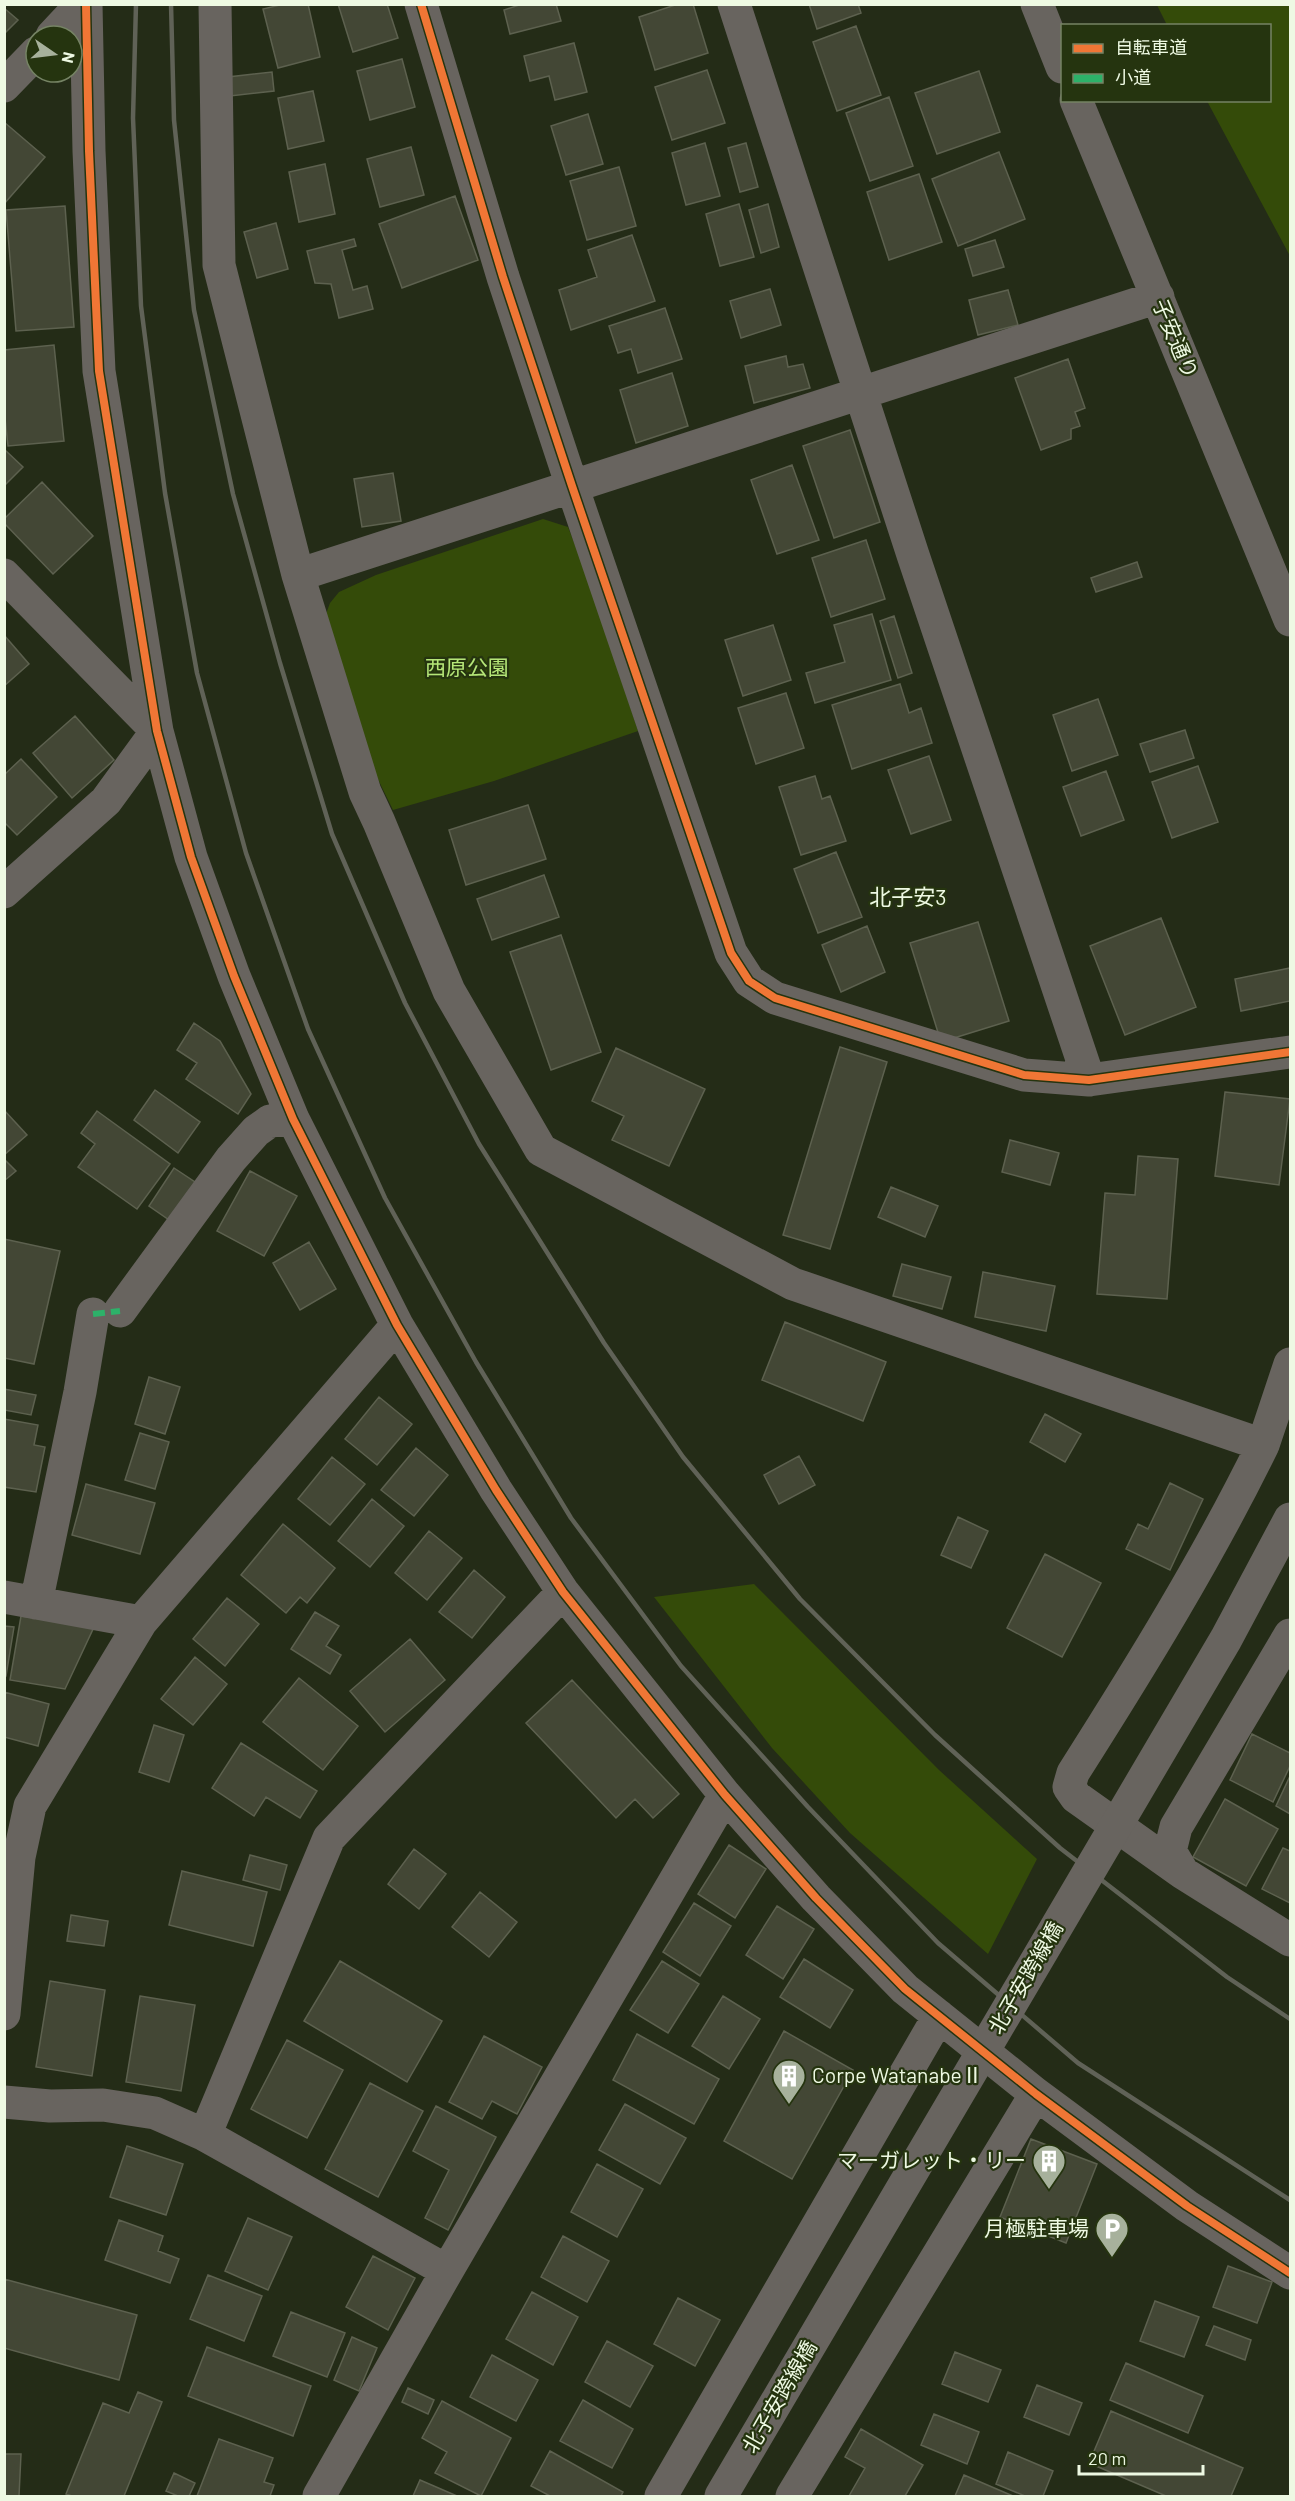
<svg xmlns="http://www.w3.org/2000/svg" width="1295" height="2501" viewBox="0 0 1295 2501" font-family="Barlow,'Noto Sans JP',sans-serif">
	<rect width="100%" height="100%" fill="#242c17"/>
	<path fill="#344b09" d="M1157,5h133v251l-83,-155 63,-1v-74l-103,-1z
		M543,519l25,8 20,51 50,153 -144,50 -101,29 -20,-41 -47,-155 4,-11 9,-11 37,-17z
		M754,1584l185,186 98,89 -49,95 -138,-121 -78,-85 -118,-151z"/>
	<path fill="#434735" stroke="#5d614f" stroke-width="1.5" d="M284,4h24l12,53 -42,11 -15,-59z
		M338,4h49l11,34 -45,14z
		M556,4l5,17 -51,13 -6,-24 18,-6z
		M678,4h15l15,49 -53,17 -16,-53z
		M809,4h49l3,9 -44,16z
		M4,8l14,12 -14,14z
		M856,26l25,69 -44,16 -24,-69z
		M574,43l13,49 -32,8 -6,-24 -19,5 -6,-25z
		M402,59l13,48 -45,13 -13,-49z
		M707,70l18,53 -53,17 -17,-53z
		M979,71l21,61 -63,22 -22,-61z
		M272,72l2,19 -44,5 -2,-19z
		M313,91l11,50 -36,8 -10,-51z
		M889,97l24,69 -43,15 -24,-68z
		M588,114l15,50 -37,11 -15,-49z
		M4,122l41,35 -41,47z
		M705,143l15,53 -34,9 -14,-52z
		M746,143l12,44 -18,5 -12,-44z
		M411,147l13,48 -44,12 -13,-48z
		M999,152l26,67 -67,27 -26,-67z
		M325,164l10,50 -36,8 -10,-50z
		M619,167l17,59 -49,14 -17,-59z
		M919,174l23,68 -53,18 -22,-68z
		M455,196l23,64 -76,28 -23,-64z
		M739,204l15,53 -34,9 -14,-52z
		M768,204l11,43 -18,6 -12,-43z
		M65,206l9,121 -58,4 -10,-121z
		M276,223l12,46 -31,9 -13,-46z
		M632,235l23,66 -84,29 -12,-40 38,-13 -9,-27z
		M354,239l2,7 -14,4 11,40 14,-4 6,23 -34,9 -8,-34 -16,-1 -8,-32z
		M995,240l9,27 -31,9 -8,-27z
		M770,289l11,36 -40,13 -11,-37z
		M1008,290l10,35 -40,10 -9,-35z
		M665,308l17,51 -44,14 -7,-24 -13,4 -9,-27z
		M54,345l10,96 -56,5 -4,-37v-59z
		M786,356l2,11 15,-3 7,24 -56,15 -9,-37z
		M1068,359l17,49 -10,4 5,14 -9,3v10l-30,11 -26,-72z
		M672,373l16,53 -52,17 -16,-53z
		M850,430l30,92 -46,16 -31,-92z
		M4,449l19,18 -19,19z
		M792,465l27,75 -42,14 -26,-74z
		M393,473l8,48 -39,6 -8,-48z
		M42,482l51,54 -40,38 -49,-51v-4z
		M866,540l19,59 -54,18 -19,-59z
		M1137,562l5,15 -46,15 -5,-14z
		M872,614l19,66 -76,23 -9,-30 39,-11 -11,-37z
		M894,616l18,57 -14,5 -18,-57z
		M773,625l18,55 -48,16 -18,-56z
		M4,635l25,29 -25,22z
		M900,684l9,29 12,-5 11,35 -80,26 -20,-64z
		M786,693l18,55 -48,16 -18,-56z
		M1098,699l20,56 -46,16 -19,-56z
		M75,716l39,44 -42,38 -39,-45z
		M1185,730l9,28 -44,14 -10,-28z
		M929,756l22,64 -40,14 -23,-64z
		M21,759l36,38 -40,38 -13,-13v-47z
		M1198,766l20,56 -46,16 -20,-56z
		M1106,771l18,49 -43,16 -18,-49z
		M815,776l7,23 8,-3 16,45 -45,14 -22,-68z
		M528,805l18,54 -80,26 -17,-55z
		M836,852l26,65 -44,16 -24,-64z
		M544,875l15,42 -67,23 -15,-41z
		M1161,918l35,89 -71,28 -35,-89z
		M978,922l31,99 -68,21 -31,-99z
		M867,926l18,46 -44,20 -19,-47z
		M561,935l40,117 -50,18 -41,-118z
		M1290,968v33l-49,10 -6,-32z
		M194,1023l26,18 31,53 -13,20 -52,-35 11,-16 -20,-13z
		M840,1047l47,15 -57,187 -47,-14z
		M616,1048l89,41 -36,77 -57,-26 12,-24 -32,-15z
		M155,1090l45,32 -22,31 -44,-33z
		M1225,1092l65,7 -11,86 -64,-9z
		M4,1110l23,25 -23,20z
		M97,1111l73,53 -33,45 -59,-42 17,-23 -14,-11z
		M1010,1140l49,13 -9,32 -48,-13z
		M1138,1156l40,3 -11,140 -70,-5 8,-101 30,2z
		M4,1159l12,12 -12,10z
		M174,1168l24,16 -26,38 -23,-16z
		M250,1171l47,25 -33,60 -47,-25z
		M891,1187l47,19 -13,31 -47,-20z
		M4,1239l56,12 -26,113 -30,-6z
		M309,1242l27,47 -36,21 -27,-47z
		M902,1264l49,13 -9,32 -49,-13z
		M983,1272l72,14 -9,45 -71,-14z
		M785,1322l101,40 -23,59 -101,-41z
		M149,1377l31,10 -15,47 -30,-10z
		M4,1389l32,6 -5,20 -27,-5z
		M379,1397l33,27 -35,41 -32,-26z
		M1045,1414l36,20 -16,28 -35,-20z
		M4,1419l34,6 -4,20 11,2 -9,45 -32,-5z
		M140,1433l29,9 -14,47 -30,-9z
		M416,1448l32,27 -34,41 -33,-26z
		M799,1456l16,29 -36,19 -15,-29z
		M332,1457l33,27 -35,41 -32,-26z
		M1170,1483l33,16 -33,71 -44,-21 12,-25 10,5z
		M86,1484l69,19 -15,51 -68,-19z
		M372,1499l32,27 -34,41 -32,-26z
		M958,1517l30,14 -17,37 -30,-13z
		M283,1524l52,44 -28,35 -7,-6 -14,16 -45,-38z
		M429,1531l33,27 -35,42 -32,-27z
		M1045,1554l56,29 -39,74 -55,-29z
		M474,1570l31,27 -33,41 -33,-26z
		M227,1598l32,26 -34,42 -32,-27z
		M315,1612l24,14 -13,20 15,9 -11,19 -39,-25z
		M21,1616l73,11 -29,62 -55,-9z
		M4,1626l10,1 -8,49h-2z
		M410,1639l35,41 -60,52 -35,-41z
		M195,1657l32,27 -34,41 -32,-26z
		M299,1678l59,48 -35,44 -60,-48z
		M572,1680l107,114 -26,24 -18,-19 -19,19 -90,-95z
		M4,1692l45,12 -11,42 -34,-9z
		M154,1725l30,10 -15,47 -30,-10z
		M1252,1734l38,19v13l-17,36 -43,-22z
		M241,1743l76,48 -17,27 -34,-21 -12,19 -42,-28z
		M1290,1776v38l-14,-8z
		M1225,1799l53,30 -32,57 -53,-29z
		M729,1845l37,24 -31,49 -37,-24z
		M1283,1848l7,3v52l-28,-14z
		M414,1849l32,25 -27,35 -31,-25z
		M250,1855l37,10 -7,25 -37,-10z
		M182,1871l85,21 -14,54 -84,-21z
		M480,1892l37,30 -28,35 -37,-30z
		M694,1903l37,23 -31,50 -37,-24z
		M777,1906l37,23 -31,50 -37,-24z
		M71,1915l37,6 -4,25 -37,-5z
		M804,1959l49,31 -23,38 -50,-31z
		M340,1961l102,60 -35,61 -103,-61z
		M662,1961l37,23 -31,49 -38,-23z
		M50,1981l55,9 -13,86 -56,-9z
		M140,1996l55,9 -14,86 -55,-9z
		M723,1996l37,23 -31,50 -37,-23z
		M784,2031l69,39 -61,109 -68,-38z
		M637,2034l82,45 -25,45 -81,-44z
		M484,2036l58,31 -25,47 -25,-13 -10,18 -33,-17z
		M287,2040l56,30 -36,68 -56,-29z
		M370,2083l53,28 -45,86 -53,-28z
		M625,2104l61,34 -26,46 -61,-34z
		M436,2106l60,31 -48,93 -23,-12 24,-48 -36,-19z
		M1031,2139l66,25 -31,79 -66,-26z
		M127,2146l56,18 -17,51 -56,-18z
		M597,2164l46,25 -26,48 -46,-25z
		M248,2218l44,19 -24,53 -43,-19z
		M119,2220l44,16 -5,15 21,8 -9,24 -65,-23z
		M563,2236l46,25 -22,41 -46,-25z
		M373,2256l42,22 -27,52 -42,-23z
		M1228,2266l44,16 -15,41 -44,-16z
		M208,2275l54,21 -18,45 -54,-22z
		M4,2279l133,36 -18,65 -115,-32z
		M532,2292l46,25 -25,48 -47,-26z
		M678,2298l42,22 -25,46 -41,-22z
		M1155,2301l44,16 -15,40 -44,-16z
		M291,2312l54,21 -18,44 -54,-21z
		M1214,2326l37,14 -6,20 -39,-15z
		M352,2337l25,11 -18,43 -25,-11z
		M607,2341l46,25 -23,41 -45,-25z
		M207,2347l104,39 -18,50 -105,-40z
		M955,2352l46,18 -13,32 -46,-18z
		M492,2355l46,25 -22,41 -46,-24z
		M1126,2363l77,33 -15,37 -78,-33z
		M1037,2385l45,18 -13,32 -45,-18z
		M408,2388l26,12 -6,14 -26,-12z
		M138,2392l24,10 -38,94h-52l-6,-2 37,-91 26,10z
		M583,2400l50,29 -21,39 -52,-27z
		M442,2401l69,37 -30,58 -46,-23 12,-21 -25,-14z
		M1111,2411l132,57 -12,28h-65l-77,-33z
		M934,2414l45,18 -12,32 -46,-19z
		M861,2429l62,36 -18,31h-56l16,-28 -20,-11z
		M219,2439l54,19 -9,24 10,3 -4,11h-73z
		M550,2451l73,41 -2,4h-71l-19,-10z
		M1008,2452l45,19 -10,25h-18l-29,-12z
		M4,2454h17l-2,42h-15z
		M174,2473l21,10 -6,13h-11l-12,-5z
		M964,2475l49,21h-58z
		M420,2480l37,16h-44z"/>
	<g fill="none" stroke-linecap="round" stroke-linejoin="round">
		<path stroke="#68645f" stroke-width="33" d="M86,4l3,147 10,220 58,360 34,126 43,119 59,143 104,206 99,165 67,102 162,203 91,103 89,91 131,105 151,112 103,67
			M215,4l4,261 79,310 67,217 14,30 70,169 92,159 252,134 470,161 27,-81
			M421,4l82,273 69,209 159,467 18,28 26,17 249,77 65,5 201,-28
			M734,4l179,551 176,525
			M1037,4l25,63
			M52,36l30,-32
			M4,86l32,-33
			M1076,100l214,520
			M4,575l153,156 -51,70 -102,91
			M298,575l860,-278
			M120,1311l111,-152 25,-28 14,-10 23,-2
			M4,1597l137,25
			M36,1603l44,-211 13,-78
			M1290,1635l-114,192 -6,24 13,22 107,67
			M1183,1873l-107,-76 -7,-10 4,-14c68,-107 134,-214 190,-328
			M4,2014l15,-157 11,-51 111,-184 256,-297
			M4,2102l46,4 53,-1 52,8 50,22 242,136
			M205,2135l124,-297 234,-246
			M319,2496l128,-225 278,-476
			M661,2496l278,-480
			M792,2496l244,-402"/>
		<path stroke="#606257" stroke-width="4.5" d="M136,4l-3,114 8,188 24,187 32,180 49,180 62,176 77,169 91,164 95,156 110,148 127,141 130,136 140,120 212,137
			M171,4l3,116 20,190 39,184 47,169 52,171 73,169 74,141 125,199 79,114 117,142 135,136 125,113 167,129 63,42"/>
		<path stroke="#68645f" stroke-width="33" d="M721,2496l505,-857 64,-120"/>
		<path stroke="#2db169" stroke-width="6" stroke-dasharray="12 6" stroke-linecap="butt" d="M93,1314l27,-3"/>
		<defs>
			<path id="cycleway" d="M86,4l3,147 10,220 58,360 34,126 43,119 59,143 104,206 99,165 67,102 162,203 91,103 89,91 131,105 151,112 103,67
				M421,4l82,273 69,209 159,467 18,28 26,17 249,77 65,5 201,-28"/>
		</defs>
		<use href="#cycleway" stroke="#25340f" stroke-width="11"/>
		<use href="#cycleway" stroke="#f07635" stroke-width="8"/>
	</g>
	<defs>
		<symbol id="building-pin" viewBox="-11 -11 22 30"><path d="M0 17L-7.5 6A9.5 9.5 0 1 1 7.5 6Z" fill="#a7b19c" stroke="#25340f"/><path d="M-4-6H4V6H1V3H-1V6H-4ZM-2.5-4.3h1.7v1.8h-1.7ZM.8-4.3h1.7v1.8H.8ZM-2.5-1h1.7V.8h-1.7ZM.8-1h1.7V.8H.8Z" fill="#fff"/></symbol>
		<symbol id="parking-pin" viewBox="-11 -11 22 30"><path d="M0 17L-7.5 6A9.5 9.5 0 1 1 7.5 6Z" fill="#a7b19c" stroke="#25340f"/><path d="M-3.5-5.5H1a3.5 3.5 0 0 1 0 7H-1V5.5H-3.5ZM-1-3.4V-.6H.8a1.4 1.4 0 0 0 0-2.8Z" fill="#fff"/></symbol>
	</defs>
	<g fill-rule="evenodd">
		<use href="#building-pin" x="770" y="2057" width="38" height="52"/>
		<use href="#building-pin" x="1030" y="2142" width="38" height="52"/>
		<use href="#parking-pin" x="1093" y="2210" width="38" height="52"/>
	</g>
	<g text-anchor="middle" stroke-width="4.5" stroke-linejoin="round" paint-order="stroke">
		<g font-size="21" fill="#eef9e3" stroke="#25340f">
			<text transform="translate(1175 339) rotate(67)" y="7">子安通り</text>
			<text transform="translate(1026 1978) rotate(-60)" y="7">北子安跨線橋</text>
			<text transform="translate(780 2397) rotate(-60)" y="7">北子安跨線橋</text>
		</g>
		<g font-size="21" fill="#b5e678" stroke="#25340f">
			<text x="467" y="675">西原公園</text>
		</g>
		<g font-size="21" fill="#eef9e3" stroke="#25340f" text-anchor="end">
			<text x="812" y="2083" text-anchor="start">Corpe WatanabeⅡ</text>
			<text x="1026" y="2168">マーガレット・リー</text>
			<text x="1089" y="2236">月極駐車場</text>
		</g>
		<g font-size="22" fill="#eef9e3" stroke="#25340f">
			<text x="908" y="905">北子安3</text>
		</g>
	</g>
	<rect width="1295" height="2501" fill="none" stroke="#eef9e3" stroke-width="12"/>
	<rect x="1061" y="24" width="210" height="78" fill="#25340f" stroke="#758364" stroke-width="1.5"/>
	<rect x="1073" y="44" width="30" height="9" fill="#f07635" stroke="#758364" stroke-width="1.5"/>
	<text x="1115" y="54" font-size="18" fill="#eef9e3">自転車道</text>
	<rect x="1073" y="74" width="30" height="9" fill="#2db169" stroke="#758364" stroke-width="1.5"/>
	<text x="1115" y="84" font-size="18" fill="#eef9e3">小道</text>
	<g transform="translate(54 54) rotate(104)"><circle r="28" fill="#25340f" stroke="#758364" stroke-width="1.5"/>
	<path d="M0-4.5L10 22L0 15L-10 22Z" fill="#a7b19c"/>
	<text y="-9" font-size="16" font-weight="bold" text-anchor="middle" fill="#eef9e3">N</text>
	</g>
	<path d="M1079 2465v9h124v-9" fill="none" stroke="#eef9e3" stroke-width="3"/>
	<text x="1088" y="2465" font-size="18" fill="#eef9e3" stroke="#25340f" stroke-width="4.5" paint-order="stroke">20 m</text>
</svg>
